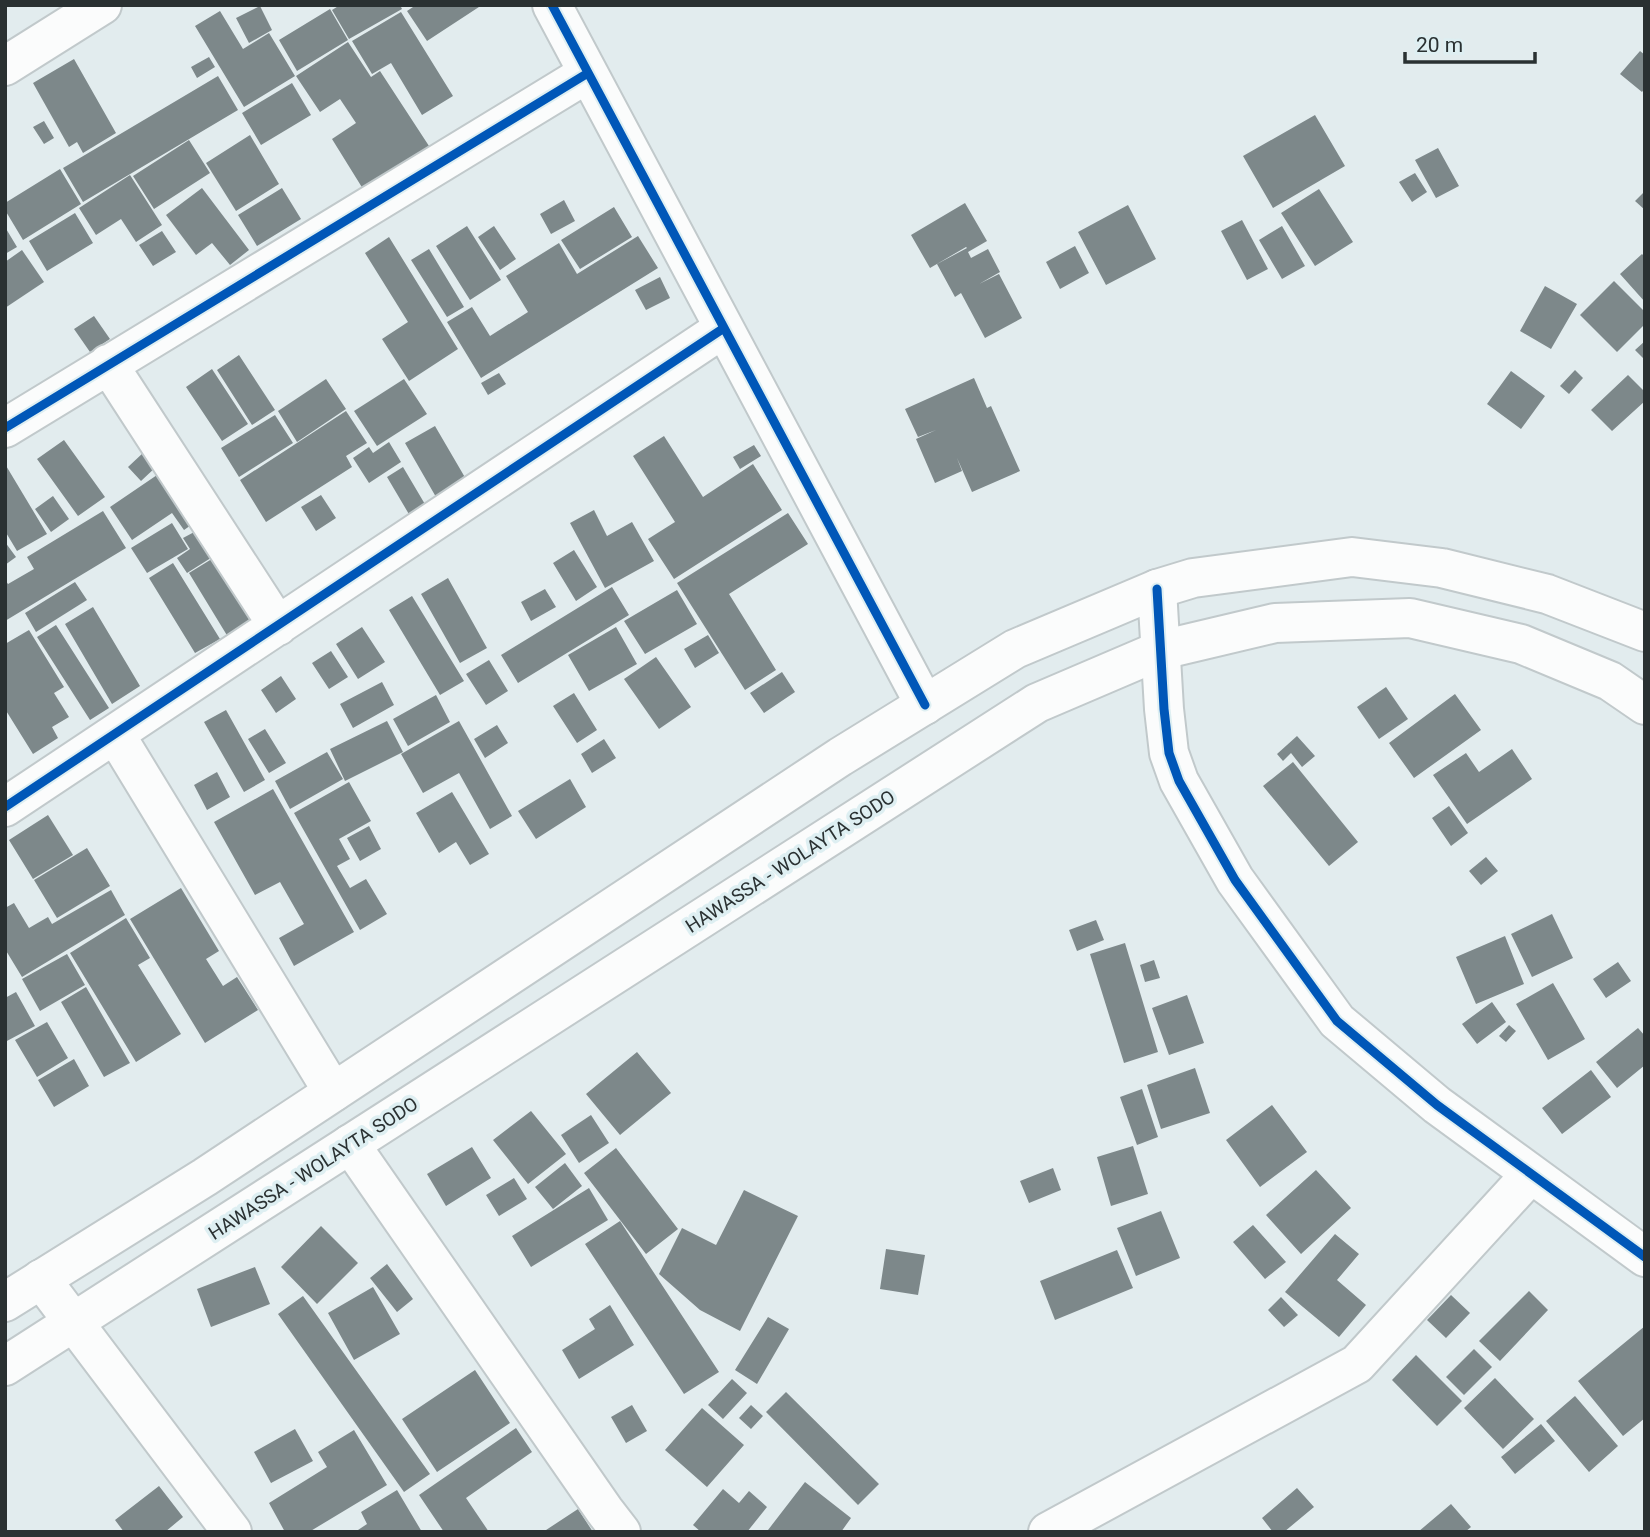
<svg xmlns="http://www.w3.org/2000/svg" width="1650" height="1537" viewBox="0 0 1650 1537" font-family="Roboto,sans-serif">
	<rect width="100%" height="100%" fill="#e2ecee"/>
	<path fill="#7d888a" d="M340,5h60l2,4 -53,30 -17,-29z
		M416,5h66l-55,36 -20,-30z
		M260,6l12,24 -23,13 -13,-25z
		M330,9l18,31 -51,31 -18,-31z
		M220,11l23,38 26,-16 26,43 -51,31 -49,-81z
		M401,12l52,84 -31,19 -31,-52 -19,11 -20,-33z
		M348,42l23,35 9,-6 49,75 -66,43 -31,-50 24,-16 -16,-24 -20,13 -24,-36z
		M1640,51l5,4v33l-3,4 -22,-18z
		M209,57l6,10 -18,11 -6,-11z
		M74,59l42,74 -33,20 -6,-11 -8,5 -36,-64z
		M218,76l20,34 -155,92 -20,-34z
		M292,83l19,32 -50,30 -19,-32z
		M1315,115l30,51 -72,42 -30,-52z
		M44,121l10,17 -10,6 -11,-17z
		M250,135l29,49 -43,27 -30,-48z
		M189,140l21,33 -56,36 -21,-33z
		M1438,148l21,38 -23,12 -21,-38z
		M60,169l21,35 -58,36 -18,-30v-7z
		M1415,173l12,19 -15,10 -13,-20z
		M130,175l32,50 -26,17 -15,-23 -25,16 -17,-27z
		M202,188l47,62 -19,15 -18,-22 -16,12 -30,-40z
		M282,188l19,31 -44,27 -19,-31z
		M1319,189l34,53 -38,24 -34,-53z
		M1645,191v19l-10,-9z
		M564,200l11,21 -24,13 -11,-20z
		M965,203l22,38 -19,11 3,6 17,-9 12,23 -21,12 20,-10 23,44 -37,20 -24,-45 -6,4 -18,-33 30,-16 -1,-1 -36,21 -19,-33z
		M1128,205l28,54 -50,26 -28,-53z
		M614,207l18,30 -52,32 -19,-29z
		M75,213l18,30 -46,28 -18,-30z
		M1242,220l26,49 -21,11 -26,-49z
		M467,226l34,54 -31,20 -34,-54z
		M494,226l22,33 -16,11 -22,-33z
		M1282,226l23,40 -23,13 -23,-39z
		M5,227l12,20 -12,7z
		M162,231l14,21 -23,14 -14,-21z
		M638,236l20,32 -177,110 -34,-56 25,-15 18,29 38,-24 -22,-36 53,-33 18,31z
		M389,237l69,112 -49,32 -27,-42 26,-17 -43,-69z
		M1075,246l14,27 -29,16 -14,-27z
		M429,249l35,58 -17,10 -36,-57z
		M22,250l22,32 -39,26v-46z
		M1642,254l3,3v45l-25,-28z
		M660,277l10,21 -24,12 -11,-20z
		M1614,281l31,31v12l-28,28 -37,-37z
		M1545,286l32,18 -26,45 -31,-18z
		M94,316l16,23 -20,13 -16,-23z
		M1645,341v19l-10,-10z
		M239,355l36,55 -23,15 -35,-55z
		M212,369l36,55 -26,17 -36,-54z
		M1575,370l8,8 -14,16 -9,-8z
		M1511,371l34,25 -24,33 -34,-25z
		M499,373l7,11 -18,11 -7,-12z
		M1628,375l17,17v9l-33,30 -21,-21z
		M974,378l13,30 4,-2 29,65 -48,21 -15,-34 5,13 -27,12 -19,-44 20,-9 -18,7 -13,-28z
		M326,379l20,30 -49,33 -19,-31z
		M404,379l23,35 -50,32 -23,-35z
		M346,411l21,32 -21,13 6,11 -86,55 -26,-42z
		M275,415l18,28 -54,34 -18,-29z
		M435,426l35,60 -30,18 -35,-61z
		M664,436l39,61 50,-33 29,46 -108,69 -26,-40 27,-17 -42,-66z
		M64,440l41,57 -27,19 -41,-57z
		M389,442l12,20 -32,21 -16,-25 16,-11 4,6z
		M754,445l7,11 -21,13 -7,-12z
		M144,452l13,14 -16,15 -13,-14z
		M5,464l42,70 -30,17 -12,-20z
		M403,467l26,44 -16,10 -26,-44z
		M160,473l34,50 -10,7 -12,-17 -40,27 -22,-33z
		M321,495l15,23 -20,13 -15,-24z
		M53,496l16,23 -18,13 -16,-23z
		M594,510l13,26 25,-14 22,39 -49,27 -35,-65z
		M103,511l23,37 -121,73v-41l3,4 26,-15 -7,-12z
		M788,513l20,31 -79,50 47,76 -31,20 -68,-107z
		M172,523l16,26 -41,24 -16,-25z
		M198,530l16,26 -27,17 -10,-15 13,-9 -7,-11z
		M5,542l11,15 -11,8z
		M574,550l23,37 -21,14 -23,-38z
		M215,557l39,65 -26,15 -39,-64z
		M173,563l47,76 -25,14 -46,-75z
		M448,578l39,70 -27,15 -39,-69z
		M75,582l12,18 -51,32 -11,-19z
		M612,587l17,28 -111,68 -17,-28z
		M545,589l11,18 -25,14 -10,-19z
		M677,590l20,34 -52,30 -21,-33z
		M412,596l52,85 -24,14 -51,-85z
		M93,607l47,79 -28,18 -47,-80z
		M56,625l53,83 -19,12 -53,-83z
		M362,627l23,35 -27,17 -22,-35z
		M616,627l21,37 -48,27 -21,-36z
		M29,630l35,57 -10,6 15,24 -17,10 6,11 -25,16 -28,-45v-65z
		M708,635l11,18 -24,15 -11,-19z
		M331,651l17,26 -19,12 -17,-26z
		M656,657l35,50 -32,22 -35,-50z
		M489,660l19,31 -22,14 -20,-31z
		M782,672l13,20 -31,21 -14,-20z
		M281,676l15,23 -20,14 -15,-23z
		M382,682l12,23 -41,23 -13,-24z
		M1386,687l22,32 -29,20 -22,-32z
		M574,693l23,37 -20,13 -24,-37z
		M1455,694l26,36 -67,48 -25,-35z
		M436,695l14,27 -42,24 -15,-27z
		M226,710l39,70 -21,12 -40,-70z
		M387,721l16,31 -58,29 -15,-32z
		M459,721l53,95 -22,13 -31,-56 -36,20 -22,-39z
		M497,725l11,18 -23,15 -11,-19z
		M265,729l21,34 -17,10 -21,-34z
		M1297,736l18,20 -13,11 -11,-14 -8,8 -6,-7z
		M604,739l12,19 -24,15 -11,-19z
		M1512,749l20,30 -65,45 -34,-49 33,-22 13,19z
		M327,752l16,27 -53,30 -15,-28z
		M1293,762l65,80 -29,24 -66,-80z
		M217,772l13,25 -23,13 -13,-25z
		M570,779l16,28 -50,32 -18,-28z
		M349,782l22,39 -32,18 11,20 -13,7 13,22 16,-9 21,35 -27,16 -66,-117z
		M273,789l81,143 -60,34 -15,-28 25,-14 -24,-42 -25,13 -41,-73z
		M452,792l37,62 -19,11 -14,-23 -17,11 -23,-40z
		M1449,806l19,27 -17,13 -19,-28z
		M48,815l25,40 -40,24 -24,-39z
		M369,826l12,23 -21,12 -13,-23z
		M87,848l23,38 -53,32 -23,-38z
		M1486,857l12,14 -17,14 -12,-14z
		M181,888l38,63 -13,8 17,27 14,-9 21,33 -53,33 -75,-124z
		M111,890l14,25 -103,62 -17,-28v-41l9,-5 15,25 19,-11 4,7z
		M1552,914l21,44 -41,19 -21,-43z
		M126,918l24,40 -12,7 43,69 -45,28 -66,-109z
		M1096,920l8,20 -27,11 -8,-21z
		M1505,936l19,48 -48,20 -20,-47z
		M1125,943l33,109 -34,11 -34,-109z
		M67,954l18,31 -45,26 -18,-32z
		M1154,960l6,18 -15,4 -5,-17z
		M1618,962l13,19 -25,17 -13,-19z
		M1553,983l32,56 -37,21 -32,-56z
		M86,987l44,76 -26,14 -43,-75z
		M16,992l19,34 -30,16v-44z
		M1187,995l17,48 -35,12 -17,-47z
		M1492,1002l14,20 -29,22 -15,-20z
		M47,1022l21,36 -31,19 -22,-37z
		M1509,1025l7,6 -10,11 -7,-6z
		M1638,1028l7,8v29l-28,23 -21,-26z
		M637,1052l34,41 -51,42 -34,-41z
		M74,1059l15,27 -35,21 -16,-27z
		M1195,1068l15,45 -49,16 -14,-44z
		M1591,1070l20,27 -49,37 -20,-26z
		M1142,1089l16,48 -21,8 -17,-48z
		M1272,1105l35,47 -47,35 -34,-47z
		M531,1111l35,43 -38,30 -35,-44z
		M591,1115l18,28 -30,20 -18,-28z
		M1133,1146l15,48 -37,12 -14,-49z
		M472,1147l19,31 -45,28 -19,-32z
		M616,1148l62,81 -32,25 -62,-81z
		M565,1163l17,23 -29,23 -18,-22z
		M1053,1168l8,22 -32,13 -9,-22z
		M1316,1170l35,38 -50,46 -35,-39z
		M514,1178l13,21 -28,17 -13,-21z
		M589,1188l19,32 -77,47 -19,-31z
		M744,1190l54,26 -58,115 -40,-21 -41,-36 23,-46 34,17z
		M1161,1211l19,47 -44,18 -19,-48z
		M620,1221l99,151 -35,22 -99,-150z
		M1253,1225l33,37 -21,17 -32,-37z
		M321,1226l37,37 -41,41 -36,-37z
		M1335,1234l24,20 -22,26 29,25 -27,32 -54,-45z
		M886,1249l39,6 -7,40 -38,-6z
		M1117,1250l16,38 -78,32 -15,-39z
		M387,1264l26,35 -16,13 -27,-34z
		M255,1267l15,37 -59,23 -14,-38z
		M373,1287l27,47 -46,26 -26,-47z
		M1529,1291l19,19 -48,51 -21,-20z
		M1451,1295l19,18 -24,25 -19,-18z
		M303,1296l127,178 -26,18 -126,-178z
		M1281,1297l17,18 -14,12 -16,-17z
		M610,1305l24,40 -55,34 -17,-29 33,-21 -6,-10z
		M768,1317l21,12 -32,55 -22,-14z
		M1645,1326v92l-22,18 -45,-55z
		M1474,1349l18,18 -28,28 -18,-18z
		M1416,1355l46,46 -25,25 -45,-46z
		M475,1370l35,53 -73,49 -35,-53z
		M1495,1378l39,41 -31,30 -39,-41z
		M732,1379l15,14 -24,26 -15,-14z
		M786,1392l93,92 -21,21 -92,-93z
		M1575,1396l43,50 -29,26 -43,-51z
		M632,1405l15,26 -21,12 -15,-26z
		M751,1405l12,11 -12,13 -12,-11z
		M702,1408l42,37 -37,42 -42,-37z
		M1541,1424l14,17 -40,33 -14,-17z
		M516,1428l16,24 -66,46 23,34h-45l-25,-37z
		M295,1429l18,32 -42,22 -17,-31z
		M354,1430l33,55 -78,47h-24l-16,-29 58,-36 -9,-15z
		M805,1482l46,36 -10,14 -73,-2z
		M159,1486l24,31 -18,15h-41l-9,-12z
		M1297,1488l17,19 -30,25h-11l-11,-14z
		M723,1489l16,14 10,-12 18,16 -20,25h-46l-8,-7z
		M397,1490l25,42h-67l12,-8 -6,-12z
		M1451,1504l20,23 -6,5h-47z
		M578,1509l15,23h-50z"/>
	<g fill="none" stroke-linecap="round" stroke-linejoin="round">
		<defs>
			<path id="minor" d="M552,5l373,700
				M5,66l97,-61
				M108,364l170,262
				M5,428l583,-355
				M1157,589l7,120 5,44 10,28 56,99 102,141 100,84 208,152
				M115,734l218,358
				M5,807l719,-479
				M350,1144l254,366 17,22
				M41,1279l191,253
				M1048,1532l309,-168 174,-190"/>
			<path id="major" d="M5,1302l200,-125 635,-420 175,-108 142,-60 36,-11 159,-21 90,11 105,26 98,38
				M5,1366l1032,-663 124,-53 114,-27 135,-5 111,26 89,37 35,24"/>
		</defs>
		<use href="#minor" stroke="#c1c9cb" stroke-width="42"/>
		<use href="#major" stroke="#c1c9cb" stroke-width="42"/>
		<use href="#minor" stroke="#fbfcfc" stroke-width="38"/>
		<use href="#major" stroke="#fbfcfc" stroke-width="38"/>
		<defs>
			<path id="cycleway" d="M552,5l373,700
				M5,428l583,-355
				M1157,589l7,120 5,44 10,28 56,99 102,141 100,84 208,152
				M5,807l719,-479"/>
		</defs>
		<use href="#cycleway" stroke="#deeff2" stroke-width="13"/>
		<use href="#cycleway" stroke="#0057b8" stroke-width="9"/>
	</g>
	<g text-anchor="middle" stroke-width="7" stroke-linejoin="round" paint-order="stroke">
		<g font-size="19" fill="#2a3132" stroke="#deeff2">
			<text transform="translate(790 861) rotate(-33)" y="7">HAWASSA - WOLAYTA SODO</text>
			<text transform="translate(313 1168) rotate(-33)" y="7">HAWASSA - WOLAYTA SODO</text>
		</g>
	</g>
	<rect width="1650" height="1537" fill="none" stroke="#2a3132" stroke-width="14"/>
	<path d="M1405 52v10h130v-10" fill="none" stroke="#2a3132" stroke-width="3.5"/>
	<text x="1416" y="52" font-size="21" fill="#2a3132" stroke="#deeff2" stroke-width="5" paint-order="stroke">20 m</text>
</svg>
